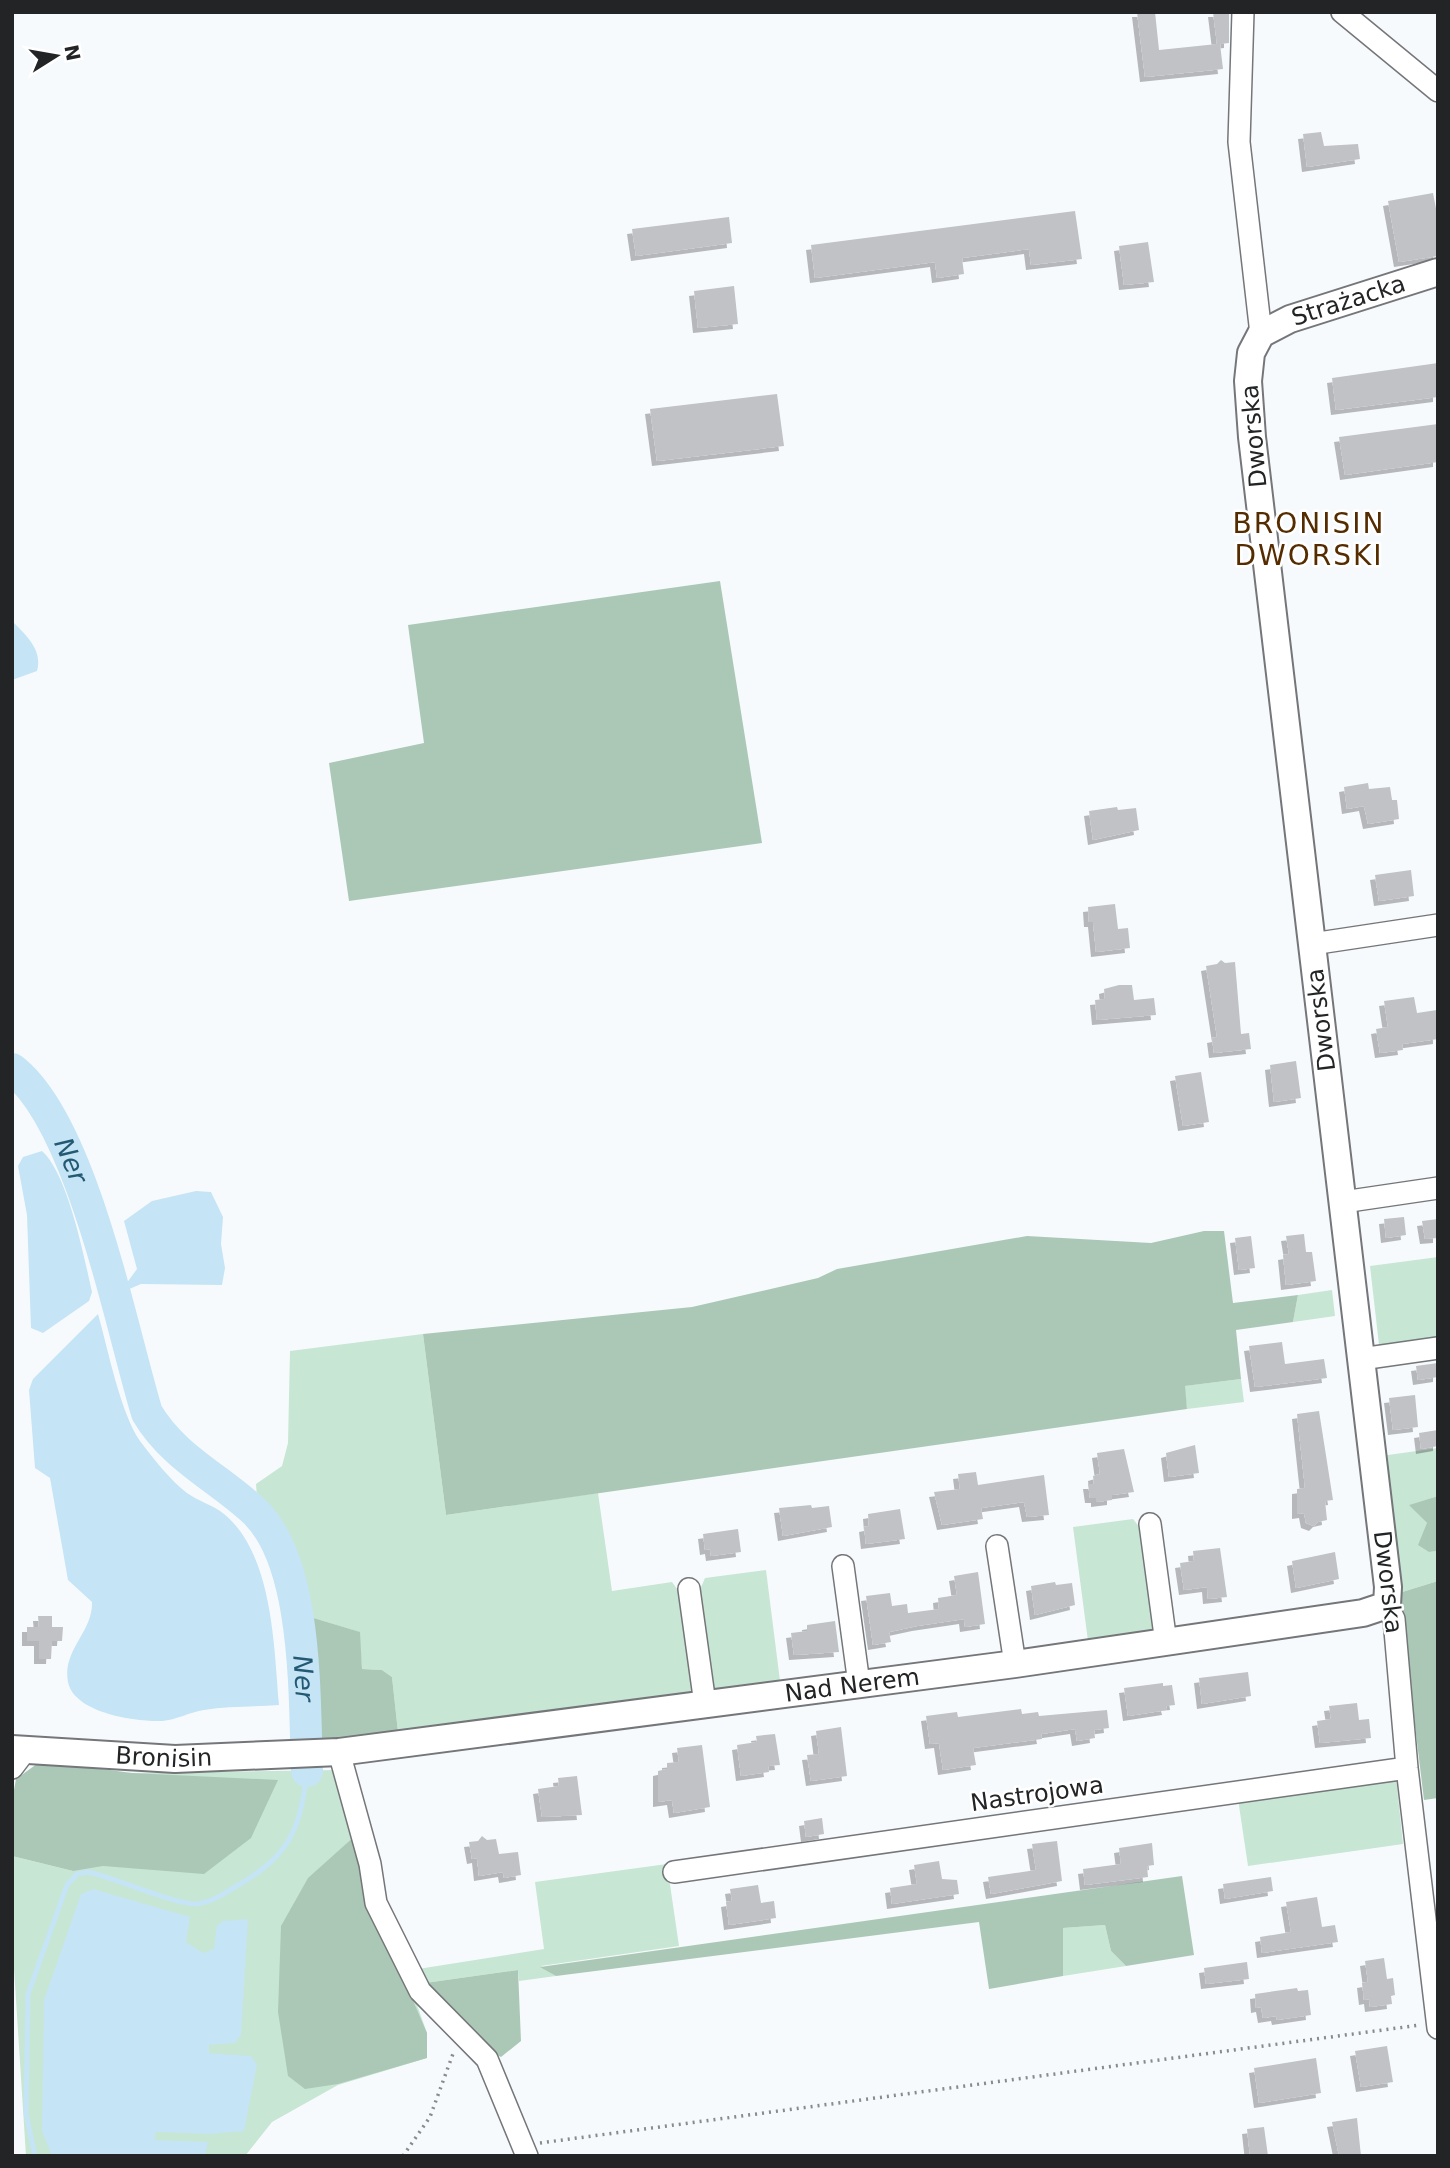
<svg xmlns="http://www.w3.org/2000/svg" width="1450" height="2168" viewBox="0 0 1450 2168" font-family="'DejaVu Sans',sans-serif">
	<defs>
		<filter id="shadow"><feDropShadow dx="-5" dy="5" stdDeviation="0" flood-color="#0004"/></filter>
	</defs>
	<rect width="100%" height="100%" fill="#f7fafd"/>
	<path fill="#c8e6d4" d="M1438,1257v80l-59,8 -9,-79z
		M1332,1290l3,26 -42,6 5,-27z
		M423,1334l23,181 152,-22 14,98 60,-9 11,15 13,95 -298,40 -6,-55 -10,-7 -20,-1 -3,-37 -52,-16 -17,-49 -33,-69 -1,-14 26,-18 6,-23 2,-92z
		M1241,1379l3,23 -57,7 -3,-23z
		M1438,1448v48l-28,9 17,18 2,29 9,-1v30l-39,12 -18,-137z
		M1133,1519l11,14 13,98 -69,10 -15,-114z
		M766,1570l14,111 -69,9 -12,-98 6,-14z
		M336,1770l20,65 71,198v25l-89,27 -66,37 -27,34h-219l-14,-219v-81l61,15 59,-98z
		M1396,1777l7,67 -155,22 -10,-67z
		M667,1864l12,82 -138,20 15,10 -37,5 -1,-11 -93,13 -7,-14 126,-20 -9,-67z
		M1105,1925l6,26 15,15 -63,10v-48z"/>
	<path fill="#abc8b6" d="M720,581l42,262 -413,58 -20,-138 95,-20 -16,-118z
		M1204,1231h20l9,72 65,-8 -5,27 -57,8 5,49 -56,7 2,23 -741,106 -23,-181 269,-27 126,-29 19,-9 190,-33 124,7z
		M1438,1496v55l-9,1 -11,-7 9,-22 -18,-18z
		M1438,1581v217l-14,2 -25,-207z
		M307,1616l53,16 2,37 20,1 10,7 6,55 -42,11 -45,-2z
		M41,1761l91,12 146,7 -27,58 -47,36 -101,-8 -30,5 -61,-15v-55l4,-22z
		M356,1835l15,68 56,130v25l-89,26 -33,5 -17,-13 -10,-64 3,-86 27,-48z
		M1182,1876l12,79 -68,11 -15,-15 -6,-26 -42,3v48l-74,13 -10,-67 -423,54 -16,-9z
		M518,1970l3,71 -20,16 -21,-11 -55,-63z"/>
	<path fill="#c5e4f5" d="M12,621c14,14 31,29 25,50l-25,9z
		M42,1151c26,23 42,106 50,141l-3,9 -46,32 -12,-5 -4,-113 -9,-49 5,-9z
		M196,1191l15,1 12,25 -2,27 4,24 -3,17 -81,-1 -14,6 -1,-6 11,-15 -13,-48 28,-20z
		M98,1314c10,35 22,98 42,127 12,16 30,39 47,52 11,8 26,12 37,21 49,40 50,133 55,191 -25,2 -51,1 -75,5 -14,2 -28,10 -42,11 -26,1 -88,-8 -94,-39 -6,-32 25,-50 24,-80l-24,-22 -18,-102 -15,-10 -6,-78 4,-11z
		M93,1889l97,28 -4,25 17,11 11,-4 3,-24 6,-4 25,-2 -7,116 -6,8 -26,2v8l42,3 6,9 -13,66 -35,3 -53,-2 -1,8 53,2 -3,14h-153l-10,-25 2,-131 37,-106z"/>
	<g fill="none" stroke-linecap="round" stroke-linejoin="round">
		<path stroke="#c5e4f5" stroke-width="5" d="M35,2156l-9,-43 2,-119 39,-109 10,-11 11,-2c28,6 85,32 108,32 14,-1 27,-10 39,-17 54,-31 65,-55 72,-116"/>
		<path stroke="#c5e4f5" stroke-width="32" id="s1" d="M12,1069c70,53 109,259 135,344 26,44 70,64 106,97 56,51 51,190 54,261"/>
	</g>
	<path fill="#c0c2c5" filter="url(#shadow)" d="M1137,12h18l4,38 58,-6 -4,-32h16v31l-9,1 3,25 -78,8z
		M1321,132l3,14 34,-2 2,15 -53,8 -4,-33z
		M1433,193l5,26v37l-39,6 -11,-61z
		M1075,211l7,48 -51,6 -2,-16 -67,9 2,16 -27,4 -2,-16 -120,16 -4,-33z
		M729,217l3,26 -96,13 -4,-27z
		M1148,242l6,40 -30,3 -5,-39z
		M734,286l4,38 -40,4 -4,-37z
		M1438,363v34l-102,13 -4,-32z
		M777,394l7,52 -127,15 -7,-52z
		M1438,424v38l-93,13 -6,-38z
		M1368,783l1,6 21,-2 2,13h5l2,19 -31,5 -4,-18 -17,3 -3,-22z
		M1117,807l1,3 18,-2 3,22 -46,10 -4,-29z
		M1411,870l3,26 -35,5 -4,-26z
		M1115,904l3,25 10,-1 2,20 -34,4 -3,-30h-4l-1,-15z
		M1221,960l4,3 10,-1 6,72 8,-1 2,16 -37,4 -2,-15 5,-1 -11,-71 11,-2z
		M1119,985h13l2,15 20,-2 2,17 -59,5 -2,-20 10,-1 -1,-10z
		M1414,997l3,16 20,-3 1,29 -36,5 1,6 -23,3 -4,-24 12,-2 -4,-26z
		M1296,1061l5,37 -27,4 -4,-37z
		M1201,1072l8,50 -26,4 -8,-50z
		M1404,1217l2,18 -20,3 -2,-19z
		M1438,1219v19l-13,1 -3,-18z
		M1304,1234l2,18h6l4,29 -30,4 -3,-30 6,-1 -3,-18z
		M1251,1236l4,32 -16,2 -4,-32z
		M1282,1342l3,22 39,-5 3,19 -72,9 -6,-41z
		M1438,1363v14l-20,3 -2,-14z
		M1415,1395l3,32 -25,3 -4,-32z
		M1319,1411l14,89 -8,1 2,19 -9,2 -4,4 -8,-3 -2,-10 -7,1v-25l8,-1 -8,-74z
		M1438,1430v16l-17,3 -2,-16z
		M1195,1445l4,28 -30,4 -3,-24z
		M1124,1449l10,43 -22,3v5l-16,2v-4h-6l-2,-14h6l-1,-8 7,-2 -3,-21z
		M976,1472l2,13 66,-10 5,40 -22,2 -3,-15 -43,6 2,11 -41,6 -8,-33 26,-3 -2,-15z
		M811,1505l1,3 17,-2 3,21 -49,9 -4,-28z
		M900,1509l5,30 -39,5 -2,-17 5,-1 -1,-12z
		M738,1529l3,23 -30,4 -1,-7 -5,1 -2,-16z
		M1220,1548l7,49 -19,2 -1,-12 -23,3 -4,-27 14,-2 -1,-10z
		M1335,1552l4,27 -43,9 -4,-27z
		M978,1572l7,52 -20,3 -1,-8 -47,7 -28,6 2,10 -18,3 -7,-49 24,-3 2,13 15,-2 1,9 31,-4 -1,-11 19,-3 -3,-19z
		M1055,1582l1,3 16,-2 3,22 -40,10 -4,-29z
		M38,1616h14v11h11l-1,14h-10l-1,18h-12v-18h-12v-14h12z
		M835,1621l4,31 -45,3 -3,-22 16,-2v-6z
		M1248,1672l3,24 -49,8 -3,-26z
		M1163,1683v3l9,-1 3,20 -9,1 1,4 -39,6 -4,-28z
		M1357,1703l2,17 10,-1 2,19 -51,5 -3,-22 14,-2 -2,-13z
		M1021,1709l1,5 16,-2 1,4 68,-6 2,18 -15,2 1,8 -18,3 -2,-12 -34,5 1,5 -69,9 3,17 -33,5 -4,-27 -9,1 -4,-28 31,-4 1,5z
		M841,1727l6,49 -36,5 -4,-26 12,-1 -3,-23z
		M775,1734l5,31 -12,1 1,6 -28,4 -4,-31 20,-3 -1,-6z
		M702,1745l8,62 -36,6 -2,-13 -14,2v-31l9,-2v-6l12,-1 -2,-14z
		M577,1776l5,39 -40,2 -4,-28 21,-3 -1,-8z
		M822,1818l2,16 -18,3 -2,-16z
		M482,1836l5,4 9,-1 3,15 19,-2 3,23 -17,3 -1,-6 -24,4 -2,-18 -5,1 -3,-17 9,-1z
		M1057,1841l5,40 -71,13 -3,-17 48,-7 -4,-26z
		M1152,1843l2,22 -7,1 1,11 -63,8 -2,-16 38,-5 -2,-16z
		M939,1861l3,18 15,1 2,14 -67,10 -2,-16 27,-4 -3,-19z
		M1271,1877l2,14 -48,8 -2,-15z
		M758,1885l3,18 13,-2 2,17 -47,7 -3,-23 6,-1 -2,-12z
		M1317,1897l5,30 13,-2 3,17 -76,11 -2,-16 31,-5 -5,-30z
		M1384,1958l3,21 6,-1 2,17 -4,1 1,8 -22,3 -1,-8 -5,1 -2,-17 6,-1 -3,-21z
		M1247,1962l2,17 -43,5 -2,-16z
		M1297,1988l1,3 10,-1 3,25 -34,5 -1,-4 -13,2 -2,-11 -5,1 -1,-14z
		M1387,2046l6,36 -32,5 -6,-36z
		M1316,2058l5,35 -62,10 -5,-35z
		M1357,2118l4,38h-22l-7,-34z
		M1264,2127l4,29h-18l-3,-27z"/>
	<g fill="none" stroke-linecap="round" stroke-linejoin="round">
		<defs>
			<path id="minor" d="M1243,12l-4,130 22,192
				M1342,12l96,79
				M1312,944l126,-19
				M1343,1202l95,-14
				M1361,1359l77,-11
				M1150,1524l16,119
				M997,1546l18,118
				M843,1566l16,118
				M689,1589l16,115
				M1387,1605l7,14 13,149 31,260
				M339,1752l31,112 6,39 44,88 67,68 40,97
				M12,1768l13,-17
				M674,1872l733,-104"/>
			<g id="tertiary">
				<path id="s2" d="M12,1749l163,10 164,-7 676,-88 348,-51 24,-8 1,-18 -136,-1150 -4,-56 3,-28 10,-19 29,-15 148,-47"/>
			</g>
		</defs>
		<use href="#minor" stroke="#747679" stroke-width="24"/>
		<use href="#tertiary" stroke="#747679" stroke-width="30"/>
		<path stroke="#888a8c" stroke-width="3.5" stroke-dasharray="2 5" stroke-linecap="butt" d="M540,2143l880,-118
			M403,2156l27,-39 24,-66"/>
		<use href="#minor" stroke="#fff" stroke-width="21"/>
		<use href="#tertiary" stroke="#fff" stroke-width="26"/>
	</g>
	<g text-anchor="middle" stroke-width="5" stroke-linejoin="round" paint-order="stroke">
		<g font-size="24" fill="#232425" stroke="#fff">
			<text dy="8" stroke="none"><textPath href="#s2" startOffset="2762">Strażacka</textPath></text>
			<text transform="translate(1254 436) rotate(-95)" y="8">Dworska</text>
			<text transform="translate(1321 1020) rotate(-97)" y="8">Dworska</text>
			<text transform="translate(1388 1582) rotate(83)" y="8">Dworska</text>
			<text dy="8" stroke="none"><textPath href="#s2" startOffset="845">Nad Nerem</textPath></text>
			<text dy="8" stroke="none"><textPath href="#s2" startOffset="152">Bronisin</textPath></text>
			<text transform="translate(1037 1794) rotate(-8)" y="8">Nastrojowa</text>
		</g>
		<g font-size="26" font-style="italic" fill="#235972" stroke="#fff">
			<text dy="9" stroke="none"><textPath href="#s1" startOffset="110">Ner</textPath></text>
			<text dy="9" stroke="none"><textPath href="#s1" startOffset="698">Ner</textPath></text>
		</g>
		<g font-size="28" letter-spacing="2" fill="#552c00" stroke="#fff">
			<text x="1309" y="533">BRONISIN<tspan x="1309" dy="32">DWORSKI</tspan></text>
		</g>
	</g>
	<rect width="1450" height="2168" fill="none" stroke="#232425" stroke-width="28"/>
	<g transform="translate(56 56) rotate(79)" stroke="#ffffff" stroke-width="5" paint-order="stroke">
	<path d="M0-5L12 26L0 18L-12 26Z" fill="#232425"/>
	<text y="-10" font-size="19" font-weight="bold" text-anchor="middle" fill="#232425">N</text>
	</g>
</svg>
